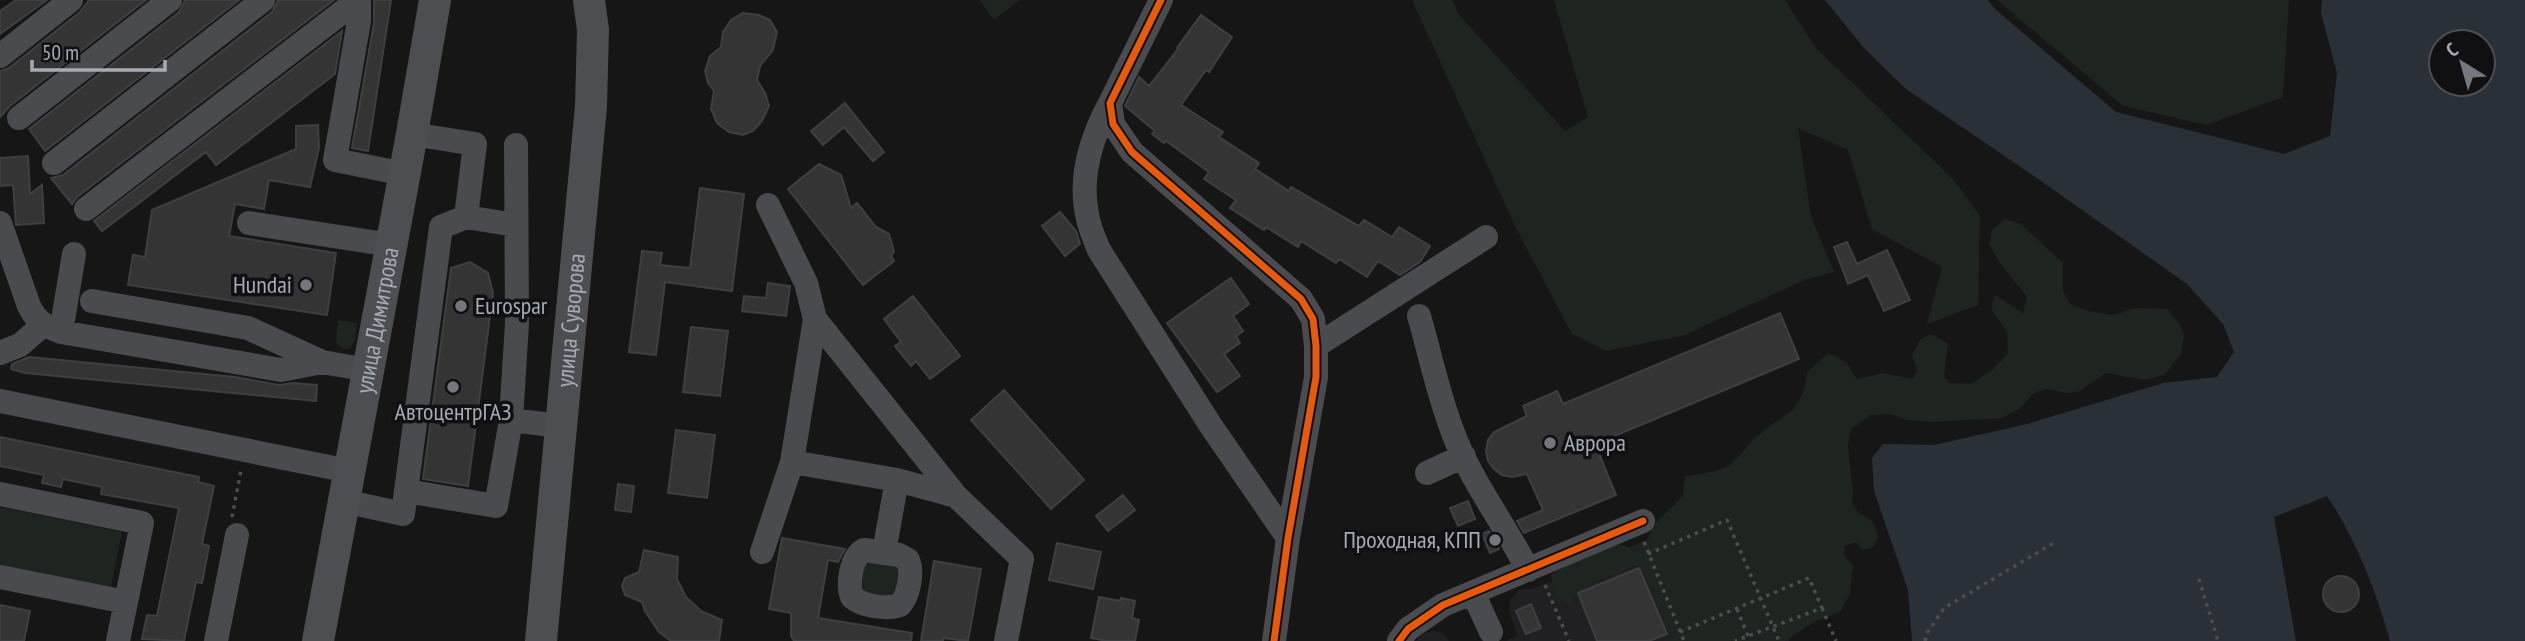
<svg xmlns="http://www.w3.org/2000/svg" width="2525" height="641" viewBox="0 0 2525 641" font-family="'PT Sans Narrow',sans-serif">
	<rect width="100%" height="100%" fill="#161616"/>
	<path fill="#202022" d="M1731,503l58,138h-283l11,-5 -8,-26 2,-11 9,-10h13z
		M1432,631l10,1 7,9h-33l5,-6z"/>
	<path fill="#1e241f" d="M979,0h40l-25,20z
		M1412,0h40l7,15 106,116 23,-14 -34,-117h231l31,48 137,131 27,37 -2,89 -51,19 15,-57 -70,-38 -24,-79 -50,-22 13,88 23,56 -30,8 -119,55 -79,16 -34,-17 -56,-106z
		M1997,0h292l-6,97 -77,28 -83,-19z
		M2005,219l16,5 42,39v29l7,12 17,7 26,4 22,-7 32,1 12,14 5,12 -3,19 -17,21 -19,5 -39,-7 -28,19 -13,1 -18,-4 -13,4 -15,16 -17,9 -68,4 -28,-2 -16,-6 -19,1 -20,14 -3,16 5,47 -1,10 6,10 14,9 7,16 -7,11 -10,2 -6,-8 -11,4 -1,9 9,11 -3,28 -10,18 -26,10 -29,19h-117l2,-6 -29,-70c-27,9 -55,14 -71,39 -14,-4 -18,-16 -19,-29 13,-9 55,-32 70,-30 5,0 11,4 16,7l6,-2 11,-26 29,-28 2,-20c13,-2 26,-3 38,-8 14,-6 18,-16 28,-26 27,-28 52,-24 56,-70l22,-19 17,9 11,17 25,-6 31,6 4,-9 -5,-15 8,-15 11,-6 17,10 -4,32 5,7 22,1 22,-15 15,-15c-1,-6 1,-17 -2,-23 -7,-16 -20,-14 -11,-36l28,18 4,-16 -27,-34 -11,-19 3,-14z
		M338,320l19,3 -2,18 -6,8h-6l-7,-6z
		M0,507l122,25 -12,60 -110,-22z
		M861,561l37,1v35l-33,1 -9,-12z"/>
	<path fill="#293037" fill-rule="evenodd" d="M1825,0h163l7,9 121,103 168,42 46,-18 7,-63 -16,-60 1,-13h203v641h-135c-15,-53 -33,-99 -63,-145l-53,21 22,124h-384l-4,-51 -34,-99 -2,-33 11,-14 51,1 93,-21 136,-41 54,-6 17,-25 -11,-28 -36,-40 -153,-108 -128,-87 -42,-41zM2441,42h42v42h-42z"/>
	<path fill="#343435" stroke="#3e3f42" stroke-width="2" d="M16,0h31l-47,34v-23z
		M89,0h57l-136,106 -10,11v-46l9,-3 71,-56z
		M185,0h54l-194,151 -16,-22 150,-117z
		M278,0h56l-257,197 -5,7 -21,-26 12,-3 209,-163z
		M374,0h17l-23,151 -16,-3 22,-125z
		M743,13l16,2 11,5 7,12 -4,18 -13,16 -3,14 8,13 4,13 -7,15 -9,10 -10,4 -14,-3 -12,-9 -6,-14 3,-18 -6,-8 -3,-12 5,-15 11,-9 2,-15 8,-12z
		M1201,15l31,22 -23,35 -3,-2 -25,35 42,27 -4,5 40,26 -4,6 34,22 2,-4 68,39 5,-6 28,17 7,-10 31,19 -10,16 -20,13 -22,-14 -11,16 -28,-18 -3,4 -35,-22 -3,6 -32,-20 -2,3 -34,-22 6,-8 -32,-21 5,-7 -43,-31 -2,2 -12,-9 3,-3 -30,-25 14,-29 10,9 29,-37 -1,-1z
		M342,31l-7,43 -119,91 -10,-13 -104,79 -8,-10z
		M845,103l39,49 -11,9 -29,-34 -21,18 -12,-14z
		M318,125l1,23 -9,39 -41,-7 -5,29 -29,-5 -6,32 107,17 -9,62 -199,-30 5,-30 12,2 7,-47 144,-61v-23z
		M28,156l2,38 12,-9 2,38 -28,2 -3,-40 -13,1v-28z
		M819,164l22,11 10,33 6,-5 19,24 13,7 5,17 -3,5 3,5 -31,24 -75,-96z
		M700,188l44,6 -12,97 -67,-9 -9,73 -27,-3 13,-101 20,2 -2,12 30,3z
		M1060,212l16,19 4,13 -15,12 -23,-30z
		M1847,242l10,22 30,-14 23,50 -26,11 -16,-36 -20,9 -14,-37z
		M470,262l18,11 5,20 -25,193 -45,-7 28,-211z
		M1231,278l18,26 -16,12 10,15 -7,5 4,7 -16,11 16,22 -23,16 -50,-69z
		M768,283l22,3 -4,30 -44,-5 2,-15 22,2z
		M913,296l47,60 -30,23 -14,-18 -5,5 -16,-20 6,-4 -17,-23z
		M1780,313l19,46 -204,85 21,51 -92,38 -7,-12 26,-11 -16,-36 -15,3 -10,-2 -8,-6 -6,-8 -2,-10 2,-11 6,-8 33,-16 -4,-10 34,-15 6,13z
		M691,327l37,4 -8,65 -37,-4z
		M29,357l206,20 44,8 14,-2 24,2 -1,16 -291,-28 -14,-4 1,-5z
		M1004,390l80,90 -33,29 -80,-89z
		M676,430l39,5 -8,63 -39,-5z
		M0,437l199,40 -1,5 16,4 -12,58 7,2 -7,37 -6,-1 -12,59 -42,-2 5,-24 10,1 22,-108 -78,-14 1,-7 -39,-8 -2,8 -19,-4 2,-8 -44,-9z
		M618,484l16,2 -3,26 -16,-2z
		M1123,495l12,15 -27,21 -12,-15z
		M1468,501l7,18 -17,7 -8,-18z
		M1489,531l10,18 -9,4 -8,-19z
		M782,538l63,11 -7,13 -10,-2 -10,58 94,15 -1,8h-117l-3,-5v-23l-22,-4z
		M1057,543l44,9 -8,37 -44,-9z
		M644,550l34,7 -1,22 9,18 15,14 21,9 -3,21h-48l-12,-9 -14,-21 -3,-9 -17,-7 -3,-9 3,-8 14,-6z
		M934,561l47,8 -13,72 -25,-3v3h-22z
		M1639,568l28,66 -18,7h-52l-19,-48z
		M2323 594a18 18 0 1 1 36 0a18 18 0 1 1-36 0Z
		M1099,597l21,4 1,-3 14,3 -3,17 7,2 -4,21h-28l-16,-3z
		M1531,604l10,24 -15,6 -10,-23z
		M0,605l30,6 -6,30h-24z"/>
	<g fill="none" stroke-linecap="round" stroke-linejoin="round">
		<path stroke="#4c4d50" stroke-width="3.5" stroke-dasharray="3.5 5" stroke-linecap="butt" d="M232,517l9,-47
			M1644,542l40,99
			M1648,554l79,-34 52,121
			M2199,579l19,62
			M1545,585l24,56
			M1822,608l14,33
			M1737,609l11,27
			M1680,632l129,-54 13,30 -87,33
			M1925,641l2,-8 17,-25 113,-67"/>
		<path stroke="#4a4b4f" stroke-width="24" d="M359,0v21l-24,139 70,14
			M1161,0l-51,103 3,21 19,28 169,147 12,20 3,27v31l-28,161 -14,103
			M0,56l71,-56
			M1110,103c-19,35 -32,75 -22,116 2,10 7,21 11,31l112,176 77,112
			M19,118l151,-118
			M54,163l209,-163
			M768,205l38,78 9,36 141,177 66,63 -16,82
			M86,209l272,-209
			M466,217l49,8
			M0,223l29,83c8,16 16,20 32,26l220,38 41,-8 46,8
			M249,223l143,22
			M92,301l156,27 74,34
			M1419,316c11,38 19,77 33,114 18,50 52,93 76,140
			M61,332l13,-78
			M1316,346l170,-109
			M0,353l20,-8 23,-20
			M0,401l349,70
			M511,420l49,6
			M792,462l105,18 59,16
			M1427,473l37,-17
			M406,491l90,15 15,-86 6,-97 -1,-178
			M0,494l142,29 -16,79
			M344,501l59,13 38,-287 25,-10 9,-73 -63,-10
			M864,550l35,5 9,5c5,12 1,35 -8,45 -13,5 -38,1 -48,-8 -5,-13 -1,-40 12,-47z
			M762,552l30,-90 23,-143
			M884,552l13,-72
			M0,577l126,25 -8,39
			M1473,593l18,39
			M216,641l21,-106
			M1399,641l9,-12 35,-24 200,-84"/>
		<g stroke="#4c4e51" stroke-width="32">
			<path id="s1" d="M318,641l94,-507 23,-134"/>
			<path id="s2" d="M541,641l50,-535 2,-76 -4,-30"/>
		</g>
		<defs>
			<path id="cycleway" d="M1161,0l-51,103 3,21 19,28 169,147 12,20 3,27v31l-28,161 -14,103
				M1399,641l9,-12 35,-24 200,-84"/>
		</defs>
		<use href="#cycleway" stroke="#101012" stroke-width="11"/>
		<use href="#cycleway" stroke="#e8590c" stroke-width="7"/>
	</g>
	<g fill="#74777e" stroke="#101012" stroke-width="2.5">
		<circle cx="306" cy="285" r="7"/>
		<circle cx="461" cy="306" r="7"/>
		<circle cx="453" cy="387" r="7"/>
		<circle cx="1550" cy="443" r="7"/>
		<circle cx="1495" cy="540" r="7"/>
	</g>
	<g text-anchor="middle" stroke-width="7" stroke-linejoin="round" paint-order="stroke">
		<g font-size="24" fill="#a7abb6" stroke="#101012" text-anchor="end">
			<text x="292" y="293">Hundai</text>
			<text x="475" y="314" text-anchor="start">Eurospar</text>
			<text x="453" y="420" text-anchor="middle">АвтоцентрГАЗ</text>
			<text x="1564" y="451" text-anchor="start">Аврора</text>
			<text x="1481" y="548">Проходная, КПП</text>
		</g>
		<g font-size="24" fill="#a7abb6" stroke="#101012">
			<text dy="8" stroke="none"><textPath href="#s1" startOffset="326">улица Димитрова</textPath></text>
			<text dy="8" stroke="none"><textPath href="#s2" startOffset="322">улица Суворова</textPath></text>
		</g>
	</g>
	<g transform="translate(2462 63) rotate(323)"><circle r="33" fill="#101012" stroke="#4c4e54" stroke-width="2"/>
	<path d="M0-5L12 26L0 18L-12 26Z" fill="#74777e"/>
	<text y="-10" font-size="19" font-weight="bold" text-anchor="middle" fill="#a7abb6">С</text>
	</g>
	<path d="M32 60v10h133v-10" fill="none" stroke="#a7abb6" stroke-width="3.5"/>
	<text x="42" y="60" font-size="21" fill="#a7abb6" stroke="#101012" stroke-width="5" paint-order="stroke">50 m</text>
</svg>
